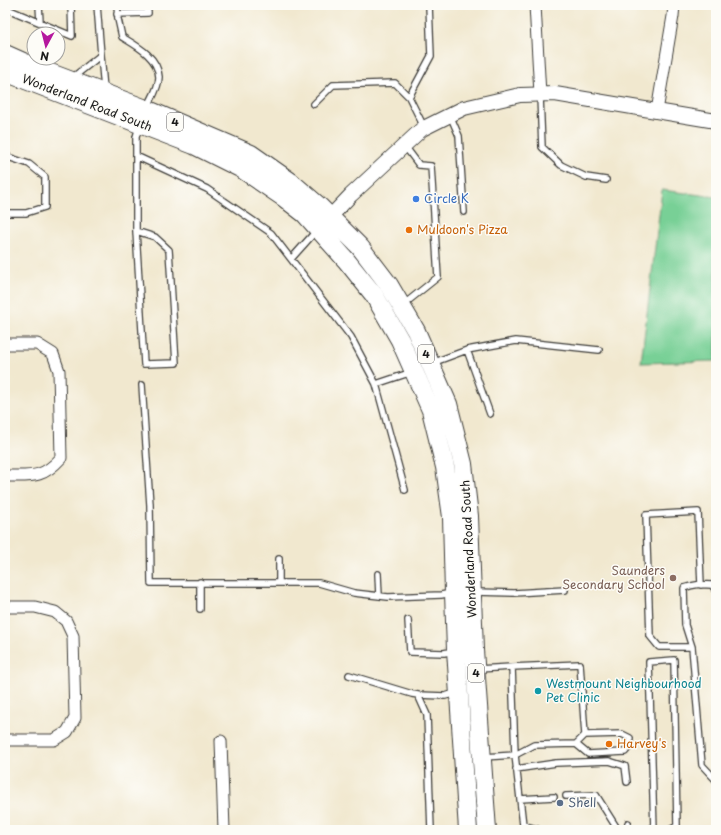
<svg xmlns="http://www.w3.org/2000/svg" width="721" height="835" viewBox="0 0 721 835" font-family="'Playpen Sans',sans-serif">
	<rect width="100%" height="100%" fill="#fdfcf7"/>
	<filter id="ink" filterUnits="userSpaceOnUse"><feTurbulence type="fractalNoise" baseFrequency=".025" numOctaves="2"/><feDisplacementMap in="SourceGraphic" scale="8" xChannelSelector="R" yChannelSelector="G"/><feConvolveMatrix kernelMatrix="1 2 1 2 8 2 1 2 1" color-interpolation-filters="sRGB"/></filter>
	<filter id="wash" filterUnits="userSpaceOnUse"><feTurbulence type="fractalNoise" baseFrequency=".012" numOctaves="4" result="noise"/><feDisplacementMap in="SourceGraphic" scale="16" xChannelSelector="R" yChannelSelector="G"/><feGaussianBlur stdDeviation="0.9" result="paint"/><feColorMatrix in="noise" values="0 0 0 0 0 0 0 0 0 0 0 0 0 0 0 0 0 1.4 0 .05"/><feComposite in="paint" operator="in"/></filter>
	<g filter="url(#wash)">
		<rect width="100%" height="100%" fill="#f1e8cf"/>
		<path fill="#78d096" stroke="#4a7659" d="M662,190l54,7v164l-75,2z"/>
	</g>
	<g filter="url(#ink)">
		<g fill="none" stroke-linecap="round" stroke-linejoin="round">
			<defs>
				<path id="service" d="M39,5l1,17
					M97,5l4,50
					M117,5l1,14 4,18c15,9 36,20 37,40 0,10 -7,21 -11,29
					M5,8l67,28 -1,-31
					M117,14l31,-1 -1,-8
					M72,78l29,-23 3,34
					M540,96l2,51 19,18 25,12 20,3
					M314,104l19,-19 62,-2 14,14
					M450,115l9,21 5,76
					M424,127l-15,-30 22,-41 -2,-51
					M5,156l24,8 16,13v30l-19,6h-21
					M136,156l71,33 64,44 80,104 25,47 29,106
					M136,231l19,6 14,13 7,113 -32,1 -8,-133v-94l3,-10
					M291,259l26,-29
					M403,305l35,-28 -7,-111 -12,-1 -15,-20
					M467,350l23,64
					M432,363l35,-13 49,-9 83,9
					M376,384l36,-12
					M142,385l8,120 1,78h168l35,10 34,4 53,-2 11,-2
					M279,559v23
					M378,574l1,22
					M200,582v27
					M716,591l-4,-6c-12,-1 -17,-1 -28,3l1,37 7,22 10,118 14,15
					M475,592l39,1 51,-3
					M408,620l2,32 34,1 10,-2
					M692,647h-33l-9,-11 -4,-121 52,-3 3,73
					M512,667l68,-3 5,71
					M478,669l34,-2 3,88 8,70 17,5
					M349,675l63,19 6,1 9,20 4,115
					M418,695l27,1 11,-3
					M576,744l9,-9
					M484,757l31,-2 19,-10 42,-1 12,10 37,-2 4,-5 1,-9 -8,-4 -37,1
					M516,769l40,-6 53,-2 16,5 2,16
					M566,796l30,-1 22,35
					M520,799l34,-2
					M626,830l2,-7
					M654,830l-5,-168 25,-2 3,166 -7,4"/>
				<path id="minor" d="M535,5l5,89
					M657,111l16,-95 1,-11
					M5,344h32l16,10 6,17 2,87c-19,21 -29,18 -56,18
					M5,607h30l20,5 11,9 7,15 2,82 -8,14 -13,8h-49
					M221,741l3,89"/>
				<path id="tertiary" d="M330,217l21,-22 71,-66 42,-21 56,-13 35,-1 161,27"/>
				<path id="primary" d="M5,54l27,12 114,43 105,45 40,28 29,25 40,40 29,38 27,46 32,73 15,60 6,52 5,134 13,180
					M5,72l189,73 48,24 41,28 22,17 41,46 28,35 26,45 31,70 14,57 7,50 2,76 2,57 12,180"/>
			</defs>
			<use href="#service" stroke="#3c3b37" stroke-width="8"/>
			<use href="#minor" stroke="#3c3b37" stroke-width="13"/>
			<use href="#tertiary" stroke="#3c3b37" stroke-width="16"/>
			<use href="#primary" stroke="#3c3b37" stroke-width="20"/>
			<use href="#service" stroke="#fff" stroke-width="5.5"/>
			<use href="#minor" stroke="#fff" stroke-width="11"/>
			<use href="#tertiary" stroke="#fff" stroke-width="14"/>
			<use href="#primary" stroke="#fff" stroke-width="18"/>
		</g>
	</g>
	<circle fill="#3f7fe0" stroke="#fdfcf7" stroke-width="1.5" cx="416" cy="199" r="4"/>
	<g fill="#e8710a" stroke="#fdfcf7" stroke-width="1.5">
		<circle cx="409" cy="230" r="4"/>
		<circle cx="609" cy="744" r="4"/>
	</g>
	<circle fill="#8d6e63" stroke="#fdfcf7" stroke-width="1.5" cx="673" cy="578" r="4"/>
	<circle fill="#0f9aa8" stroke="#fdfcf7" stroke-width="1.5" cx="538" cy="691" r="4"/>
	<circle fill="#5c6f8a" stroke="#fdfcf7" stroke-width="1.5" cx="560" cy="803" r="4"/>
	<g text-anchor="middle" stroke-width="3" stroke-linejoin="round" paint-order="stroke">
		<g fill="#fdfcf7" stroke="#605f5e" stroke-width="1">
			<rect x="167" y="113" width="16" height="18" rx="3"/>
			<rect x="418" y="345" width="16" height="18" rx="3"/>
			<rect x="468" y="664" width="16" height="18" rx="3"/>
		</g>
		<g font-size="11" font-weight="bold" fill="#1c1c1c">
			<text x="175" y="126">4</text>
			<text x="426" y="358">4</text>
			<text x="476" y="677">4</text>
		</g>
		<g font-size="12" fill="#1c1c1c" stroke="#fdfcf7">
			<text transform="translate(87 103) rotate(21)" y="4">Wonderland Road South</text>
			<text transform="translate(469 549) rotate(-93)" y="4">Wonderland Road South</text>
		</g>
		<g font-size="12" fill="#366cbe" stroke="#fdfcf7" text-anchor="start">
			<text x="424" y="203">Circle K</text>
		</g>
		<g font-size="12" fill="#c56008" stroke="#fdfcf7" text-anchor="start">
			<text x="417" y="234">Muldoon's Pizza</text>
			<text x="617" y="748">Harvey's</text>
		</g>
		<g font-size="12" fill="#785e54" stroke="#fdfcf7" text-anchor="end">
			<text x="665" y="575">Saunders<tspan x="665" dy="14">Secondary School</tspan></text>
		</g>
		<g font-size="12" fill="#0d838f" stroke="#fdfcf7" text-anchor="start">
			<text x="546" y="688">Westmount Neighbourhood<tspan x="546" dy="14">Pet Clinic</tspan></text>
		</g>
		<g font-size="12" fill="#4e5e75" stroke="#fdfcf7" text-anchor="start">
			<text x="568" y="807">Shell</text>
		</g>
	</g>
	<rect width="721" height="835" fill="none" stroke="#fdfcf7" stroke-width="20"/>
	<g transform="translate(46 46) rotate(187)"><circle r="19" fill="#fdfcf7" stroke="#a3a29f"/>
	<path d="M0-3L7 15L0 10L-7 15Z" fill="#b5179e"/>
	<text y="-6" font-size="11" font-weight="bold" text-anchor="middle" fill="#1c1c1c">N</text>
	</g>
</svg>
